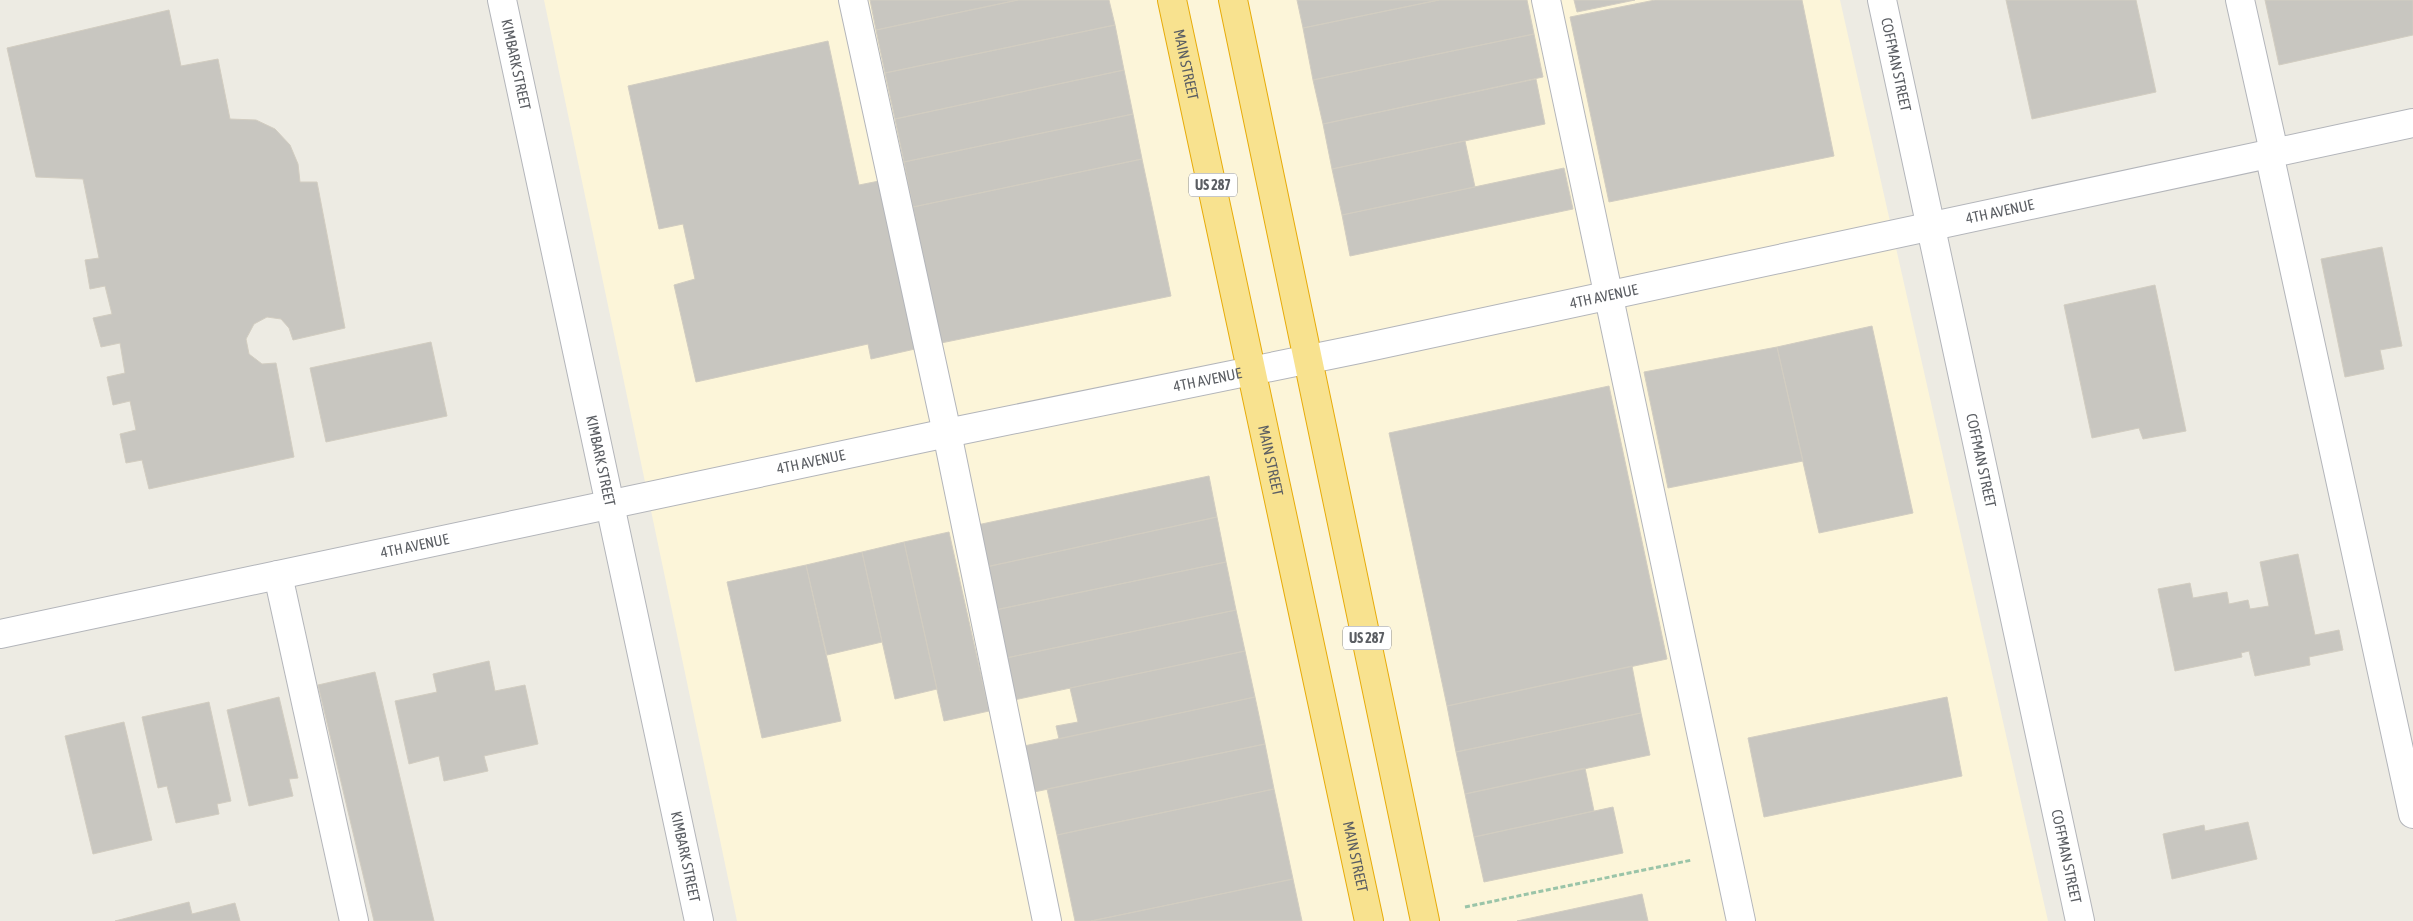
<svg xmlns="http://www.w3.org/2000/svg" width="2413" height="921" viewBox="0 0 2413 921" font-family="'Asap Condensed',sans-serif">
	<rect width="100%" height="100%" fill="#edebe3"/>
	<path fill="#fcf5d9" d="M544,0h1296l208,921h-1311z"/>
	<path fill="#c8c6c0" stroke="#d2cdc1" d="M870,0h148l-142,30z
		M1018,0h91l6,25 -230,48 -9,-43z
		M1297,0h142l-136,28z
		M1439,0h88l7,34 -221,46 -10,-52z
		M1574,0h61l-58,12z
		M1655,0h147l32,156 -225,46 -39,-185z
		M2006,0h130l20,92 -124,27z
		M2265,0h148v35l-134,30z
		M169,10l12,56 37,-7 12,60 26,1 19,9 15,16 8,19 2,18h17l28,146 -52,12 -4,-12 -8,-9 -14,-2 -13,7 -8,15 3,15 13,10 14,-1 18,94 -145,32 -7,-29 -16,3 -6,-29 16,-4 -6,-29 -17,4 -6,-28 18,-4 -5,-30 -19,4 -8,-29 19,-4 -7,-28 -15,3 -5,-29 14,-2 -16,-79 -47,-2 -29,-129z
		M1115,25l9,45 -229,49 -10,-46z
		M1534,34l9,43 -220,47 -10,-44z
		M828,41l31,144 20,-4 36,168 -44,10 -3,-15 -172,38 -22,-97 21,-6 -12,-55 -24,5 -31,-143z
		M1124,70l9,44 -229,48 -9,-43z
		M1536,79l9,45 -213,45 -9,-45z
		M1133,114l9,45 -229,48 -9,-45z
		M1465,141l10,46 -133,28 -10,-46z
		M1142,159l29,137 -230,47 -28,-136z
		M1564,168l9,41 -223,47 -8,-41z
		M2382,247l20,99 -22,4 4,19 -39,8 -24,-118z
		M2155,285l31,146 -43,8 -4,-11 -47,10 -28,-133z
		M1872,326l41,187 -94,20 -42,-186z
		M431,342l16,74 -121,26 -16,-74z
		M1777,347l26,114 -135,27 -24,-116z
		M1609,386l58,273 -220,47 -58,-273z
		M1209,476l8,41 -231,50 -9,-42z
		M1217,517l9,45 -231,48 -9,-43z
		M949,532l40,179 -45,10 -40,-179z
		M904,542l33,147 -42,10 -33,-147z
		M862,552l20,90 -55,13 -21,-90z
		M2298,554l17,81 24,-5 4,20 -34,7 1,8 -55,11 -6,-25 -8,2 1,4 -67,14 -17,-82 32,-6 3,15 34,-6 2,12 19,-4 2,9 19,-3 -9,-44z
		M1226,562l10,48 -230,48 -11,-48z
		M806,565l35,156 -79,17 -35,-156z
		M1236,610l9,41 -231,49 -8,-42z
		M1245,651l10,46 -196,42 -3,-13 22,-4 -8,-34z
		M489,661l6,30 30,-6 13,59 -54,12 4,15 -44,10 -5,-25 -30,8 -14,-63 42,-9 -4,-18z
		M1632,666l9,47 -185,39 -9,-46z
		M375,672l59,249h-60l-56,-236z
		M279,697l19,81 -9,1 4,17 -44,10 -22,-96z
		M1255,697l10,47 -231,48 -10,-46z
		M1947,697l15,79 -198,41 -16,-79z
		M209,702l22,99 -14,3 2,10 -43,9 -9,-37 -9,2 -16,-71z
		M1641,713l9,42 -185,39 -9,-42z
		M124,722l28,118 -59,14 -28,-118z
		M1265,744l9,45 -217,46 -10,-46z
		M1585,768l9,43 -120,26 -9,-43z
		M1274,789l19,90 -202,42h-16l-18,-86z
		M1613,807l10,46 -139,29 -10,-45z
		M2248,822l9,37 -85,20 -9,-45 41,-9 1,6z
		M1293,879l9,42h-211z
		M1642,894l6,27h-131z
		M189,902l3,12 43,-11 5,18h-125z"/>
	<g fill="none" stroke-linecap="round" stroke-linejoin="round">
		<defs>
			<g id="minor">
				<path id="s1" d="M502,0l197,921"/>
				<path d="M853,0l94,433 100,488"/>
				<path d="M1546,0l195,921"/>
				<path id="s2" d="M1882,0l198,921"/>
				<path d="M2240,0l34,152"/>
				<path d="M2269,153l144,661"/>
				<path d="M278,575l76,346"/>
				<path id="s3" d="M0,634l947,-201 412,-84 1054,-226"/>
			</g>
			<g id="highway">
				<path id="s4" d="M1172,0l197,921"/>
				<path d="M1233,0l192,921"/>
			</g>
		</defs>
		<use href="#minor" stroke="#b3b5ba" stroke-width="30"/>
		<use href="#highway" stroke="#e7ab09" stroke-width="30"/>
		<path stroke="#9ac4a8" stroke-width="3" stroke-dasharray="5 2.5" stroke-linecap="butt" d="M1465,907l227,-47"/>
		<use href="#minor" stroke="#fff" stroke-width="28"/>
		<use href="#highway" stroke="#f8e28f" stroke-width="28"/>
	</g>
	<g text-anchor="middle" stroke-width="4" stroke-linejoin="round" paint-order="stroke">
		<g fill="#fff" stroke="#8c8e92" stroke-width="1">
			<rect x="1189" y="173.5" width="48" height="23" rx="4"/>
			<rect x="1343" y="626.5" width="48" height="23" rx="4"/>
		</g>
		<g font-size="14" font-weight="bold" fill="#5b5e63">
			<text x="1213" y="190">US 287</text>
			<text x="1367" y="643">US 287</text>
		</g>
		<g font-size="15" fill="#5b5e63" stroke="#fff">
			<text dy="5" stroke="none"><textPath href="#s4" startOffset="66">MAIN STREET</textPath></text>
			<text dy="5" stroke="none"><textPath href="#s1" startOffset="66">KIMBARK STREET</textPath></text>
			<text dy="5" stroke="none"><textPath href="#s2" startOffset="66">COFFMAN STREET</textPath></text>
			<text dy="5" stroke="none"><textPath href="#s3" startOffset="2044">4TH AVENUE</textPath></text>
			<text dy="5" stroke="none"><textPath href="#s3" startOffset="1639">4TH AVENUE</textPath></text>
			<text dy="5" stroke="none"><textPath href="#s3" startOffset="1234">4TH AVENUE</textPath></text>
			<text dy="5" stroke="none"><textPath href="#s4" startOffset="471">MAIN STREET</textPath></text>
			<text dy="5" stroke="none"><textPath href="#s1" startOffset="471">KIMBARK STREET</textPath></text>
			<text dy="5" stroke="none"><textPath href="#s2" startOffset="471">COFFMAN STREET</textPath></text>
			<text dy="5" stroke="none"><textPath href="#s3" startOffset="829">4TH AVENUE</textPath></text>
			<text dy="5" stroke="none"><textPath href="#s3" startOffset="424">4TH AVENUE</textPath></text>
			<text dy="5" stroke="none"><textPath href="#s1" startOffset="876">KIMBARK STREET</textPath></text>
			<text dy="5" stroke="none"><textPath href="#s2" startOffset="876">COFFMAN STREET</textPath></text>
			<text dy="5" stroke="none"><textPath href="#s4" startOffset="876">MAIN STREET</textPath></text>
		</g>
	</g>
</svg>
